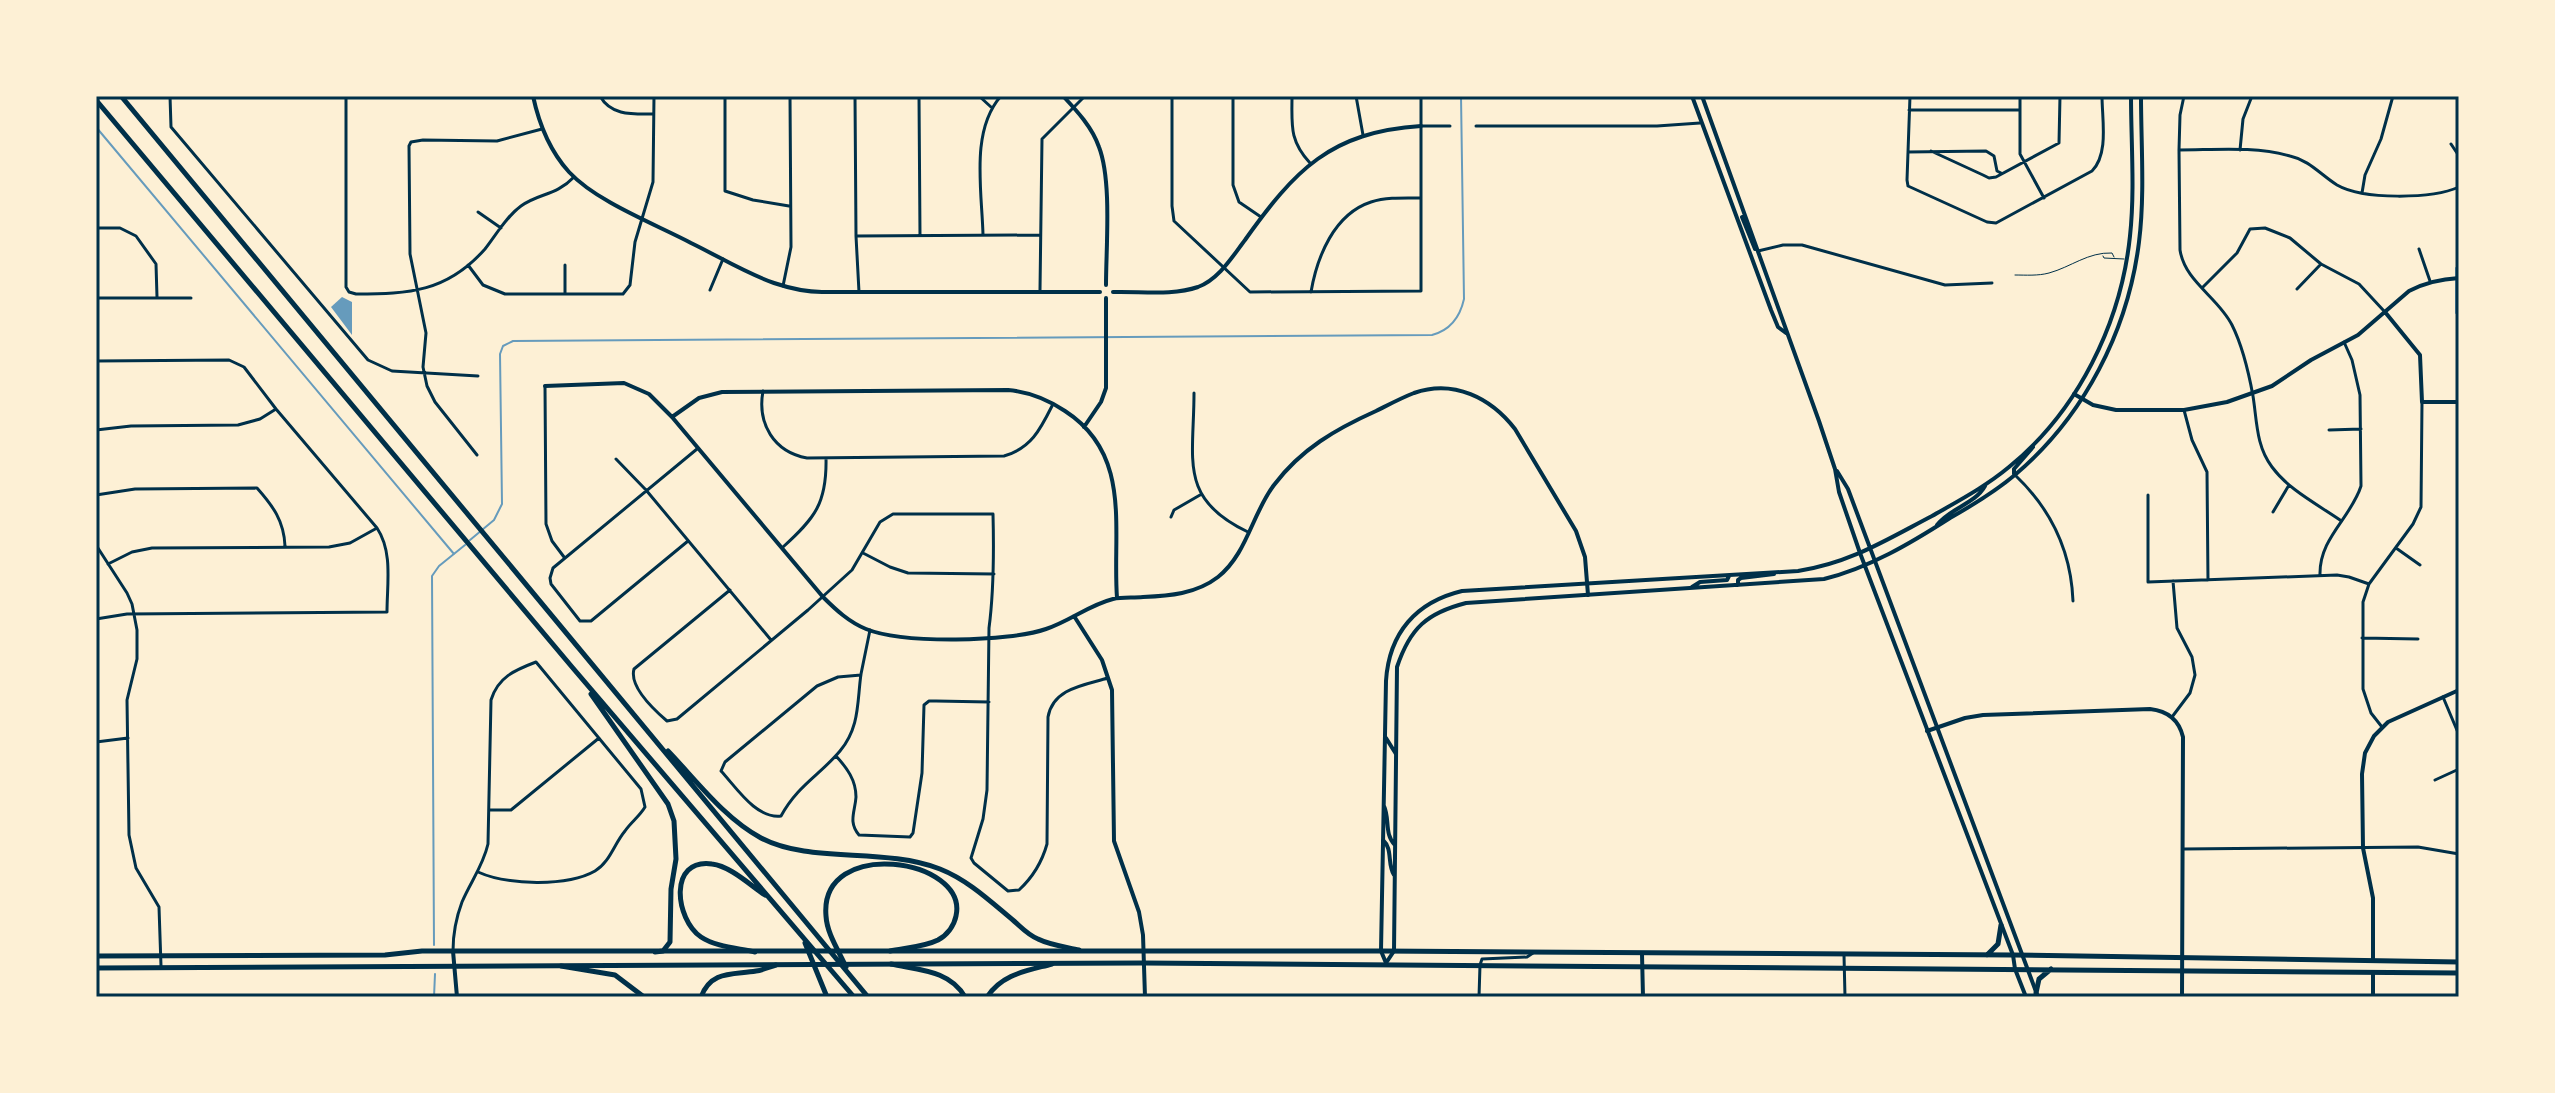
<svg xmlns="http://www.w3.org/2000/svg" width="2555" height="1093" viewBox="0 0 2555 1093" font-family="'DM Sans',sans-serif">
	<rect width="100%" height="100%" fill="#fdf0d5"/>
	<path fill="#669bbc" d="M342,297l10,5v33l-21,-28z"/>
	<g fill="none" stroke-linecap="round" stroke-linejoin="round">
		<path stroke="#669bbc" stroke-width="2" d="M96,127l358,427
			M2456,268v45l3,1
			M470,540l24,-20 8,-16 -2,-150 3,-8 10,-5 919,-6c19,-5 28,-18 32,-36l-3,-203
			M434,945l-2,-369 7,-10 26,-21
			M434,997l1,-23"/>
		<path stroke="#003049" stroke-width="1" d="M2103,256l1,2 20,1
			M2015,275c11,0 23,1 34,-2 22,-6 39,-21 63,-20l2,4"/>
		<path stroke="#003049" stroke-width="3" d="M170,96l1,31 197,233 24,11 86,5
			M346,96v191l3,5 7,2c53,0 91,-2 129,-45 11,-14 21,-32 36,-43 18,-13 35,-10 53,-29
			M600,96c11,20 33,18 53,18
			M725,96v95l28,9 36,6
			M855,96l1,140 3,56
			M919,96l1,140
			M979,96l12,11
			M1172,96v110l2,15 76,71 171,-1v-195
			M1233,96v89l6,17 22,15
			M1292,96c0,29 -3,44 18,67
			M1356,96l7,39
			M1910,96l-3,84 1,6 79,36 9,1 96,-52c17,-17 10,-52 10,-75
			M2020,96v58l24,44
			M2184,96l-4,19 -1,35 1,100c5,32 38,47 52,75 10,20 17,49 21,71 4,25 3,50 19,71 17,23 45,37 68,53
			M2326,96v1
			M1909,110h111
			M1421,126h29
			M1476,126h181l43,-3
			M2451,144l8,12
			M2179,150c36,0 76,-4 111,6 19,4 31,19 47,29 26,15 95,14 122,2
			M2240,150l3,-31 9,-23
			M1931,151l52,24 6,3 7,-1 63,-34 1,-47
			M1908,152l78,-1 8,5 3,15 4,2
			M2362,193l3,-18 16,-36 12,-43
			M478,212l23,16
			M96,228h24l16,8 20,28 1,33
			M983,235c-1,-44 -13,-104 18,-139
			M856,236l184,-1
			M2419,249l11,32
			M1758,251l25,-6h19l143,40 47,-2
			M468,265l15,20 22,9h118l7,-9 5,-43 18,-60 1,-86
			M565,265v28
			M783,286l8,-39 -1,-151
			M2202,288l35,-35 13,-24 15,-1 25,10 31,26 38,20 25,27
			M2297,289l24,-25
			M710,290l13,-31
			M1040,290l2,-151 43,-43
			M1311,292c6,-35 23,-78 60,-90 16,-5 33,-4 50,-4
			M96,298h95
			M96,361l133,-1 15,7 32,42 101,119c16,24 10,56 10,84l-260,2 -31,5
			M545,386l1,138 6,17 12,16
			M763,391c-6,33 11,61 44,67l197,-2c28,-8 37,-28 49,-52
			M1194,393c0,67 -16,106 54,139
			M2184,410l8,30 15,32 1,108
			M96,430l35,-4 107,-1 22,-6 16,-10
			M2329,430l32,-1
			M477,455l-42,-53 -8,-16 -4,-19 3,-34 -16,-79 -1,-108 2,-4 12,-2 74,1 45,-12
			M616,459l30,31 125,150
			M2015,475c37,35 56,76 58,126
			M96,495l39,-6 122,-1c16,18 27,33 28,58
			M2148,495v87l189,-7 12,2 20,7
			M2273,512l16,-27
			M1171,517l3,-7 26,-15
			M688,541l-97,80h-11l-29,-37 -1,-6 3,-10 144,-119
			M96,545l31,48 5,11 5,26v29l-10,41 2,135 7,33 23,39 2,59
			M783,547c32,-29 44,-44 43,-89
			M2396,548l24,17
			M863,553l27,14 18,6 86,1
			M108,564l24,-12 20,-4 177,-1 21,-4 27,-15
			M2320,575c-1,-37 31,-57 41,-89l-1,-91 -8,-35 -8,-18
			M730,590l-96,79c-5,18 19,40 33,52l10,-2 131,-109 44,-40 28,-48 13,-8h100c1,39 1,76 -4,114l-2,162 -4,29 -12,39 3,5 34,28 11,-1c14,-13 23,-28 28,-46l1,-127c5,-29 37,-32 60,-39
			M2362,638l56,1
			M861,675l-23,2 -21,9 -92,76 -4,9c15,16 35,48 60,45 17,-31 39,-41 59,-65 20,-24 17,-49 21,-77 3,-15 6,-29 9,-44
			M2443,697l16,38
			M2172,717l18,-24 5,-18 -3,-18 -15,-29 -4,-47
			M2382,727l-11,-14 -8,-24v-87l6,-18 44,-60 8,-17 1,-105
			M96,742l32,-4
			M836,756c11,12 20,24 20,41 -1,15 -8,25 3,38l51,2 3,-4 9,-60 2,-68 5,-4h7l53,1
			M2435,780l24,-11
			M490,810h21l88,-72
			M2184,849l234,-2 41,7
			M453,951c0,-17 3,-33 9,-49 9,-21 21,-36 26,-58l3,-144c7,-23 24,-30 45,-38l105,127 4,18c-6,10 -14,15 -20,24 -11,13 -15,31 -30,40 -28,16 -88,14 -117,1
			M1844,955l1,42
			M1479,997l1,-32 2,-6 45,-2 6,-4"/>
		<path stroke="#003049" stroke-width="4" d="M533,96c6,28 16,54 36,76 28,30 86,52 122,71 27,13 54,30 83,40 15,5 31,9 48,9h278
			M1063,96c14,15 29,31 36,51 13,34 7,100 7,138
			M1113,292c27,-1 59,4 85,-5 21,-8 34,-30 47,-47 50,-70 85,-108 176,-114
			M2385,312l35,43 2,47h37
			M545,386l79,-3 25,11 23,23 151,180c13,13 26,25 43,32 37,15 143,13 180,0 24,-8 43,-24 67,-30 9,-2 20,-1 30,-2 26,-1 53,-3 75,-20 29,-23 34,-63 56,-92 27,-36 62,-56 102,-74 12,-6 25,-13 38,-18 40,-14 77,5 101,36l61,102 9,26 3,38
			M2074,394l19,11 23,5h68l43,-8 45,-16 39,-26 47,-25 51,-44c17,-9 32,-12 50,-13
			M672,417l27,-19 23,-6 286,-2c22,2 39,9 57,21 68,44 47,119 52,187
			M1084,427l17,-25 5,-14v-90
			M1074,616l28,44 10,30 2,151 25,71 4,23 2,62
			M1927,731l38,-13 18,-3 167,-6c18,2 29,11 33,28l-1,260
			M453,951l4,46
			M1642,954l1,43
			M2373,960v-62l-10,-50 -1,-74 3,-21 9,-17 14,-14 71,-32
			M2373,997v-24"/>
		<path stroke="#003049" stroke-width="4" d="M1692,96l79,214 7,17 8,6
			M1702,96l117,325 16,48 4,23 21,61 153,402 2,14 11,28
			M1742,217l13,32
			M1837,471l11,18 190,508
			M2014,474v-5l19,-22
			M1937,525c13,-17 38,-21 48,-39
			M1738,585v-5l3,-2 33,-4
			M1692,587l8,-5 27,-2 2,-4
			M1386,738l10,16
			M1384,806c6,13 0,28 11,39
			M1383,840c10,9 4,24 11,35
			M1386,963l-5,-12 5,-270c3,-48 30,-79 76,-90l336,-20c52,-8 88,-31 134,-55 26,-15 53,-29 77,-49 69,-56 112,-144 121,-231 5,-46 1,-94 1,-140
			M1386,963l8,-12 3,-284c13,-39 30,-54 69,-64l358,-24c45,-11 87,-36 126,-61 23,-13 46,-27 66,-44 68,-58 112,-143 123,-232 6,-48 2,-98 2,-146"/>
		<path stroke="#003049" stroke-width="5" d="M1987,955l11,-11 3,-19
			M96,956l289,-1 37,-4h959l632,4 446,7
			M96,968l1047,-5 1316,10
			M2036,993l3,-14 12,-10"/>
		<path stroke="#003049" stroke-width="5" d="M121,96l747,901
			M96,100l476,567 282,330
			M591,694l77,110 6,17 2,38 -5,30 -1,53 -7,9 -8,1
			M668,751c28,29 56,67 93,87 49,26 122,9 179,31 28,11 51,33 74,52 8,7 14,14 24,18 12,6 28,8 41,11
			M805,943l22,54
			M755,952c-17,-4 -39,-5 -54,-15 -26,-18 -33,-79 11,-73 18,2 38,21 53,31
			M891,964c27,6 59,6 74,33
			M561,966l54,9 29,22
			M846,967c-7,-16 -19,-33 -20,-51 -7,-80 143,-58 130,0 -2,10 -9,19 -18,24 -14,7 -33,8 -48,11
			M701,997c10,-27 32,-22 55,-26 7,-1 13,-4 20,-6
			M987,997c15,-23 39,-26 65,-33"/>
	</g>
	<rect width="2555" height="1093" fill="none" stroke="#fdf0d5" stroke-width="196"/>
	<rect x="98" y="98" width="2359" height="897" fill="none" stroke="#003049" stroke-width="3"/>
</svg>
